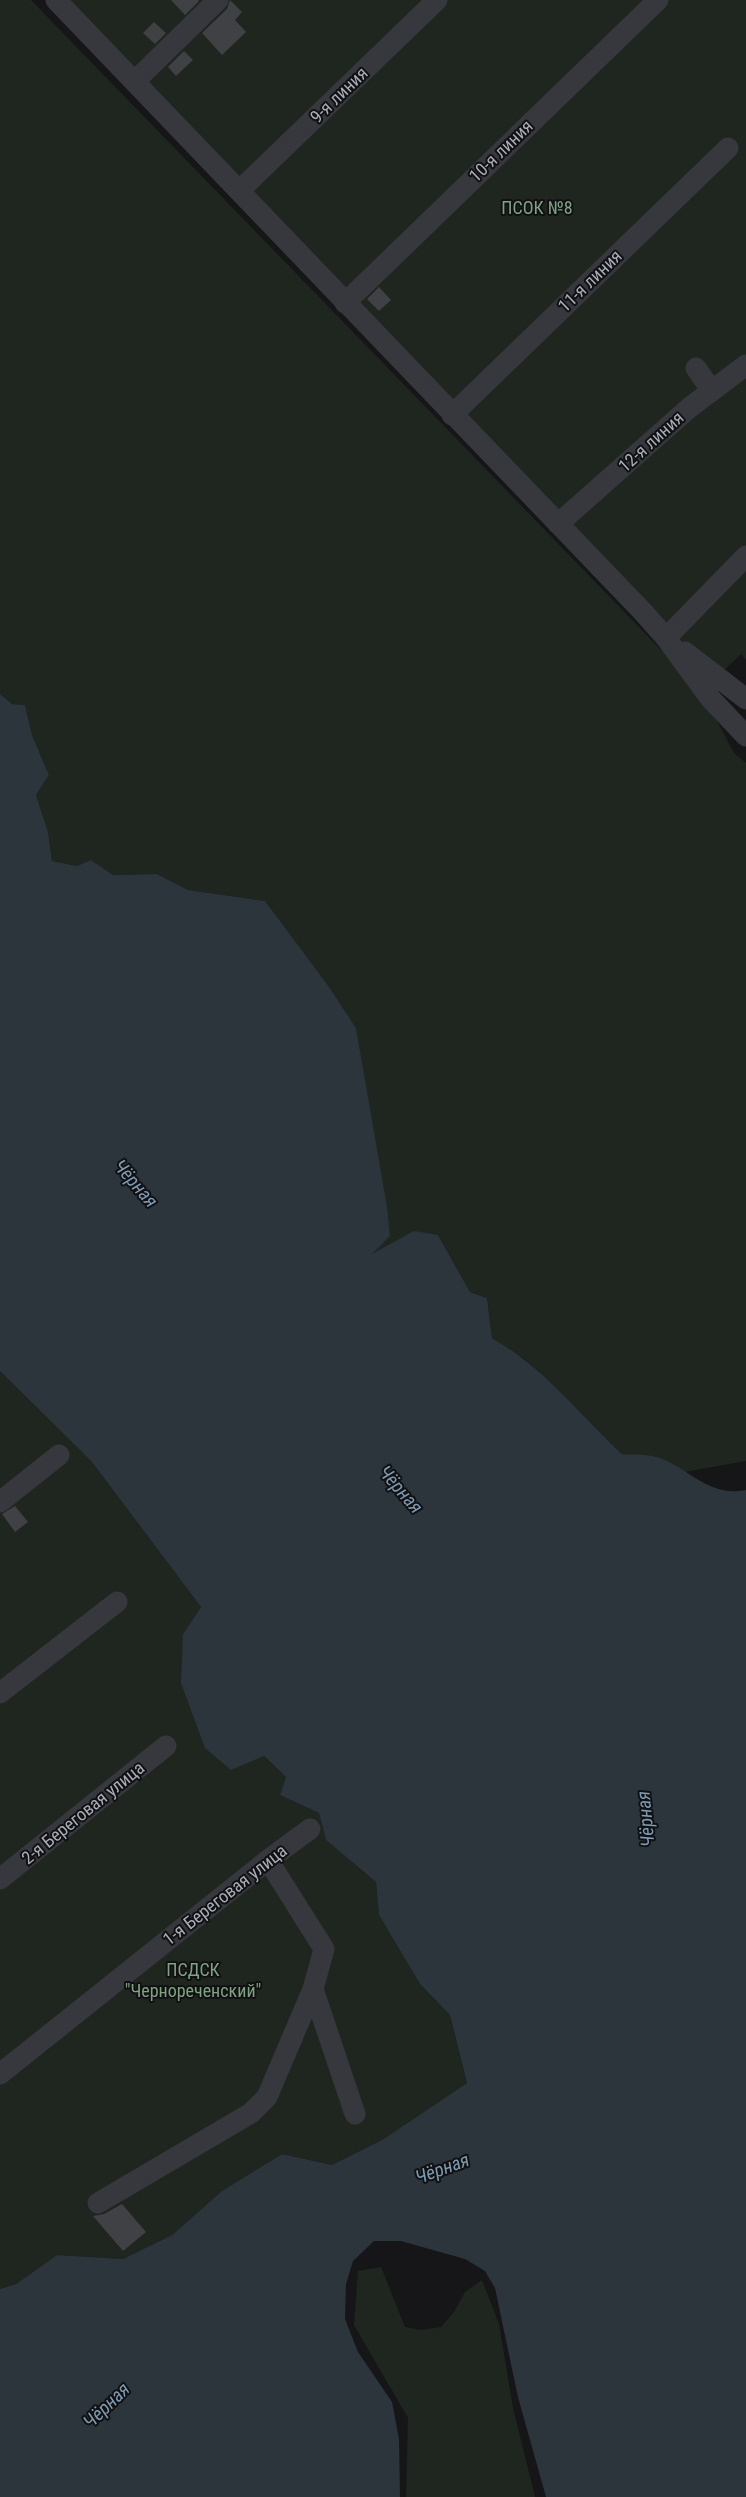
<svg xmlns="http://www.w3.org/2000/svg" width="746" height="2497" viewBox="0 0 746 2497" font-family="'Roboto Condensed',sans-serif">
	<rect width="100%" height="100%" fill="#161618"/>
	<path fill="#1e261f" d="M0,0h31l671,692 32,61 12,10v698l-62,11 -27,-15 -35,-3c-43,-40 -78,-88 -130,-116l-5,-40 -17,-6 -32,-57 -68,20 20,-19 -34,-208 -91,-127 -77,-11 -31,-16 -44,1 -22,-15 -14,6 -25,-5 -4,-29 -12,-37 13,-20 -17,-40 -7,-30 -13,-1 -12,-10z
		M45,0h701v660l-5,-6 -28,27 -453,-453z
		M0,1371l92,91 109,145 -18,27 48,136 33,-14 22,21 -6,18 39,18 7,27 50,42 3,33 41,69 30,31 17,68 -85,57 -50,25 -50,-11 -60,37 -50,44 -49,24 -66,-4 -41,29 -16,5z
		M381,2267l24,60 16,3 20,-3 13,-15 11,-20 17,-12 17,44 14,84 22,89h-129l2,-79 -54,-93 4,-54z"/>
	<path fill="#2c353c" d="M0,694l12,10 13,1 7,30 17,40 -13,20 12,37 4,29 25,5 14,-6 22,15 44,-1 31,16 77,11 64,86 27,41 31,179 3,29 -18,18 42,-23 24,4 32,57 17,6 5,40c52,29 87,76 130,116 10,1 24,0 35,3 30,9 51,41 89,33v1007h-200l-28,-100 -23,-109 -10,-17 -20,-12 -64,-18h-27l-21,20 -7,23 -1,35 13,33 34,50 7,37 1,58h-400v-208l16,-5 41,-29 66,4 49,-24 50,-44 60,-37 50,11 50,-25 85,-57 -17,-68 -30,-31 -41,-69 -3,-33 -50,-42 -7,-27 -39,-18 6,-18 -22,-21 -33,14 -26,-22 -24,-65 2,-49 18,-27 -109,-145 -92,-91z"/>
	<path fill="#404145" d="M171,0h27l1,1 -14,14z
		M230,0l12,12 -7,8 11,12 -24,23 -20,-22 25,-24z
		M154,22l12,11 -11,11 -12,-11z
		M184,51l9,9 -17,16 -8,-9z
		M379,287l12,13 -12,11 -12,-12z
		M15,1506l13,16 -13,10 -13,-18z
		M122,2204l24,28 -23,19 -30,-35 11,-2z"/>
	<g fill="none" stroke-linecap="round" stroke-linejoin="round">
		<path stroke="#37383d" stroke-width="21" d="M56,0l587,612 23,26 44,60 36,38
			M135,81l83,-81
			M240,190l197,-190
			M345,303l313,-303
			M696,368l16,23
			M452,415l276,-267
			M558,524l131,-116 57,-43
			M666,638l80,-82
			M685,652l61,47
			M0,1502l59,-47
			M0,1693l117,-91
			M0,1879l166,-133
			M313,1989l42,125
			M0,2074l268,-214 42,-31
			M98,2203l153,-90 16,-16 46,-108 11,-40 -56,-89"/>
	</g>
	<g text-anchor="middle" stroke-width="4" stroke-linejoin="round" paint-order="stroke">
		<g font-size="18" fill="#a8adb8" stroke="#111113">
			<text transform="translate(339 95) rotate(-44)" y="6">9-я линия</text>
			<text transform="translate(501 151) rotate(-44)" y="6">10-я линия</text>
			<text transform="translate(590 281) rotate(-44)" y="6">11-я линия</text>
			<text transform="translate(651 442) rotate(-42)" y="6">12-я линия</text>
			<text transform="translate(83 1813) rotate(-39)" y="6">2-я Береговая улица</text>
			<text transform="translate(225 1895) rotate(-38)" y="6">1-я Береговая улица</text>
		</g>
		<g font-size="18" fill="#7fa381" stroke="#111113">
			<text x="537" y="214">ПСОК №8</text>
			<text x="193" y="1976">ПСДСК<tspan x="193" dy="21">"Чернореченский"</tspan></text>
		</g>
		<g font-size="19" font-style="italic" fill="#7f9bb3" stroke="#111113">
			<text transform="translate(136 1183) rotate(49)" y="7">Чёрная</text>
			<text transform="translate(401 1489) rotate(49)" y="7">Чёрная</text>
			<text transform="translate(645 1819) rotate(-95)" y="7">Чёрная</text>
			<text transform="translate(442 2168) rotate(-20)" y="7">Чёрная</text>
			<text transform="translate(106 2405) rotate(-44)" y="7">Чёрная</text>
		</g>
	</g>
</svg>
